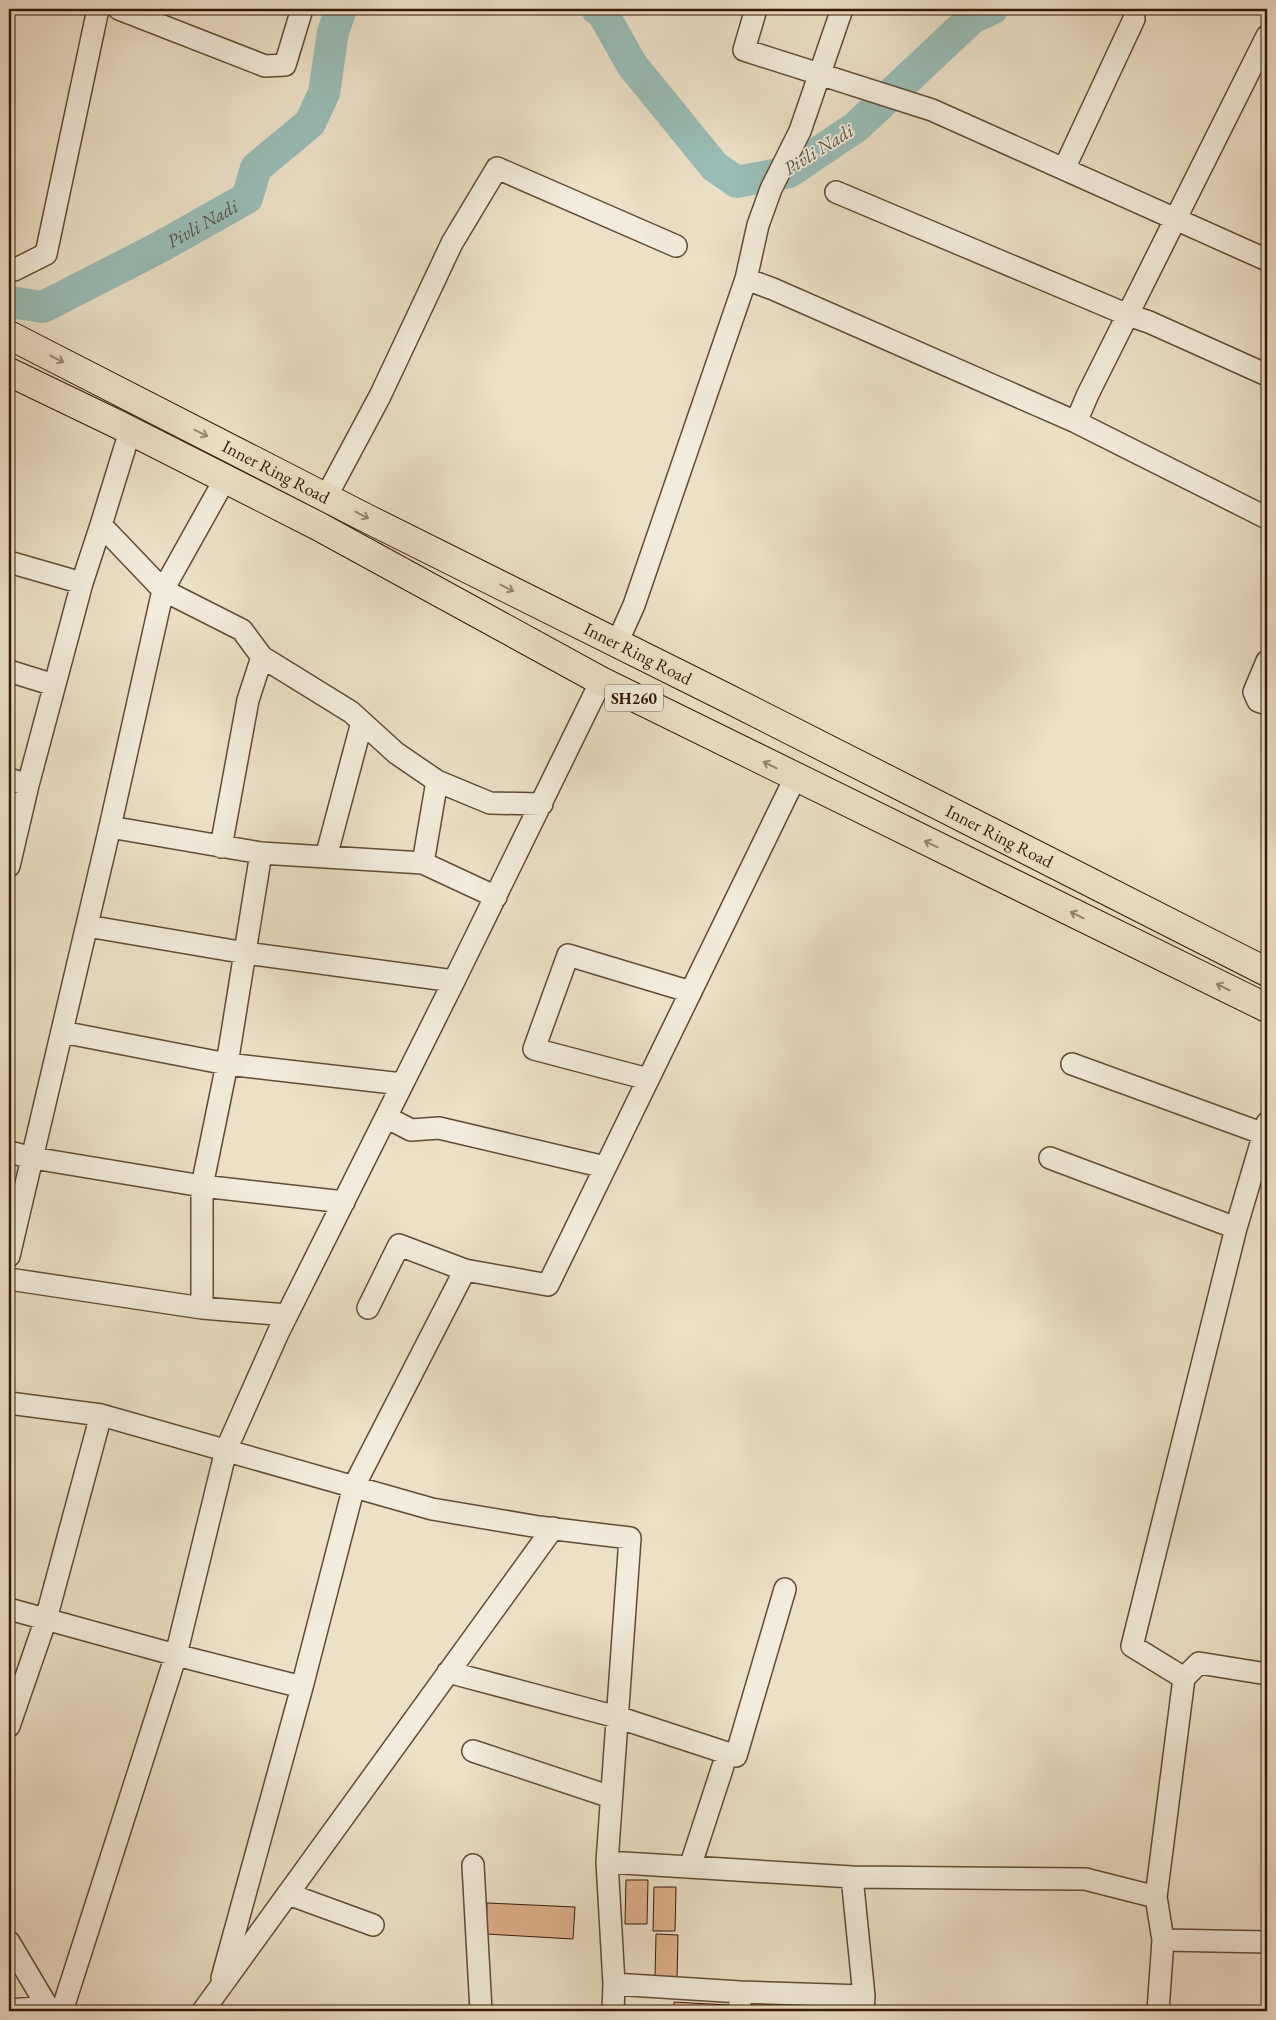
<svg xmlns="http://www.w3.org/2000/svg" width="1276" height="2020" viewBox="0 0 1276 2020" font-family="'EB Garamond',serif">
	<rect width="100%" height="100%" fill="#ece0c7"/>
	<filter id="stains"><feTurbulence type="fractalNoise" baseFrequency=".004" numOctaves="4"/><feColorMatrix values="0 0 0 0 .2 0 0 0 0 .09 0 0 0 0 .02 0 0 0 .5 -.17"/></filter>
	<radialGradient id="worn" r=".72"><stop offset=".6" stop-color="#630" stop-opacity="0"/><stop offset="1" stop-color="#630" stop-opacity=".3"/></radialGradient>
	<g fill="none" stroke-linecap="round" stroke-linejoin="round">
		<g stroke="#99bdb6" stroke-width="32">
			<path d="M597,9l4,1 31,55 83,102 22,15 52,-10 67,-45 116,-109 20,-9"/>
			<path id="s1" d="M9,302l34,5 117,-60 87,-49 9,-30 54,-45 14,-30 9,-61 8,-23"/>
		</g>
	</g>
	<path fill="#dfb18e" stroke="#331903" d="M626,1880h22l-1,44h-22z
		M654,1887h22l-1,44h-22z
		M487,1903l88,4 -2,32 -87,-5z
		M656,1934l22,1 -1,44 -22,-1z
		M674,2002l54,3 -1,6h-53z"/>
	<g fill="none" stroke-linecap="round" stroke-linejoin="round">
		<defs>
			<path id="street" d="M119,9l146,57 20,-1 17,-56
				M756,9l-12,41 188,60 335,150
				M1064,169l70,-150
				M836,192l292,123 21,7 118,53
				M9,270h5l32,-16 52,-245
				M746,279l12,-54 13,-36 29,-58 42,-122
				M1076,422l12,-28 179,-358
				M130,431l-29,94 62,65 79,40 20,27 89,55 45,41 41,28 -14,82
				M326,497l54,-101 72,-153 45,-75 179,78
				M9,562l73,21 -54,202 -19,81
				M82,583l19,-58
				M617,643l17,-38 112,-326 27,10 303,133 191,96
				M1267,661l-13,31 4,9 9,3
				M9,671l45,14
				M9,779l19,6
				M437,781l53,22 52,1
				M110,827l151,26 162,10 73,34
				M221,847l27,-147 14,-43
				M326,857l36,-135
				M87,926l159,27 208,28
				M62,1032l165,32 175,20
				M1072,1064l192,70
				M648,1079l-114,-30 34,-94 123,37
				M386,1117l25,13 28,-2 166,39
				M9,1152l24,6 169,28 142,16
				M1050,1158l186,70 31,-105
				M9,1256l101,-429 53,-237 62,-111
				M9,1279l193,29 85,7
				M202,1308v-122l25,-122 34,-211
				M368,1308l31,-63 66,25
				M9,1403l92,12 331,94 107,18 91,11 -23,324
				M9,1609l167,46 126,32 52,-201 111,-216 83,15 247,-507
				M448,1672l169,45 119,39 49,-167
				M1184,1678l-52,-32 104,-418
				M9,1726l37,-107 55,-204
				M473,1751l138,46
				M473,1865l8,146
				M690,1867l33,-101
				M852,1877l12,119
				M288,1894l85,31
				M1156,1897l28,-219 15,-15 68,11
				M9,1942l41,69
				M222,1978l80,-291
				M614,1984l126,8 124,4 -1,15
				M9,2010l39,-3
				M62,2011l114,-356 50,-205 52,-117 176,-352 147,-300
				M203,2011l350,-483
				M613,2011l1,-27 -7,-122 245,15 233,2 71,18 7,43
				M740,2011v-19
				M1158,2011l5,-71 104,2"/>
			<g id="highway">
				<path id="s2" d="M9,335l357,183 361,180 540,274"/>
				<path d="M9,372l108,52 201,102 283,155 666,327"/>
			</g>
		</defs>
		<use href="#street" stroke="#614b34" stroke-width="24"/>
		<use href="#highway" stroke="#331903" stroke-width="30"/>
		<use href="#street" stroke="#f3ebdb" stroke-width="21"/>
		<use href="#highway" stroke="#ece0c7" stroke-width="28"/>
	</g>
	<defs><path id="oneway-shaft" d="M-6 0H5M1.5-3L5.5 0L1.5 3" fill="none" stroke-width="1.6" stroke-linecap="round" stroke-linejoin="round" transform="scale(1.25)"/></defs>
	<g stroke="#99866f">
		<use href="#oneway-shaft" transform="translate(57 359) rotate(27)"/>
		<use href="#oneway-shaft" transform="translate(201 433) rotate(27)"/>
		<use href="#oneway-shaft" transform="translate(362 515) rotate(27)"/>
		<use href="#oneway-shaft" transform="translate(507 588) rotate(27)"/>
		<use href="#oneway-shaft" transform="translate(770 765) rotate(-154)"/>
		<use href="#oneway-shaft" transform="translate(931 844) rotate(-154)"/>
		<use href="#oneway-shaft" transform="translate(1077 915) rotate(-154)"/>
		<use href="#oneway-shaft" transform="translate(1223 987) rotate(-154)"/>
	</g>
	<g text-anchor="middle" stroke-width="4" stroke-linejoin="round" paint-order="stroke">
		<rect fill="#f3ebdb" stroke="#6d5844" stroke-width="1" x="605" y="684.5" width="58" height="27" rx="4"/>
		<g font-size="16" font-weight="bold" fill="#331903">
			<text x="634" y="704">SH260</text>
		</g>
		<g font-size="18" fill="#331903" stroke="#f3ebdb">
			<text dy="6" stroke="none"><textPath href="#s2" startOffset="300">Inner Ring Road</textPath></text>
			<text dy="6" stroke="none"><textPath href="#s2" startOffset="705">Inner Ring Road</textPath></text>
			<text dy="6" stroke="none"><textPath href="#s2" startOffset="1110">Inner Ring Road</textPath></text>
		</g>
		<g font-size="19" font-style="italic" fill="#575242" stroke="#f3ebdb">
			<text transform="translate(818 149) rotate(-32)" y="7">Pivli Nadi</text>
			<text dy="7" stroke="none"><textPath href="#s1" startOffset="214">Pivli Nadi</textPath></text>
		</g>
	</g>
	<rect width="1276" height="2020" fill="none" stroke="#ece0c7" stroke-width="30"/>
	<rect x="10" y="10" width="1256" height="2000" fill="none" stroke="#331903" stroke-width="2.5"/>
	<rect x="15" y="15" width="1246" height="1990" fill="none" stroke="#331903"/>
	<rect width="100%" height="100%" filter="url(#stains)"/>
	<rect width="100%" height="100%" fill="url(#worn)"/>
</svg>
